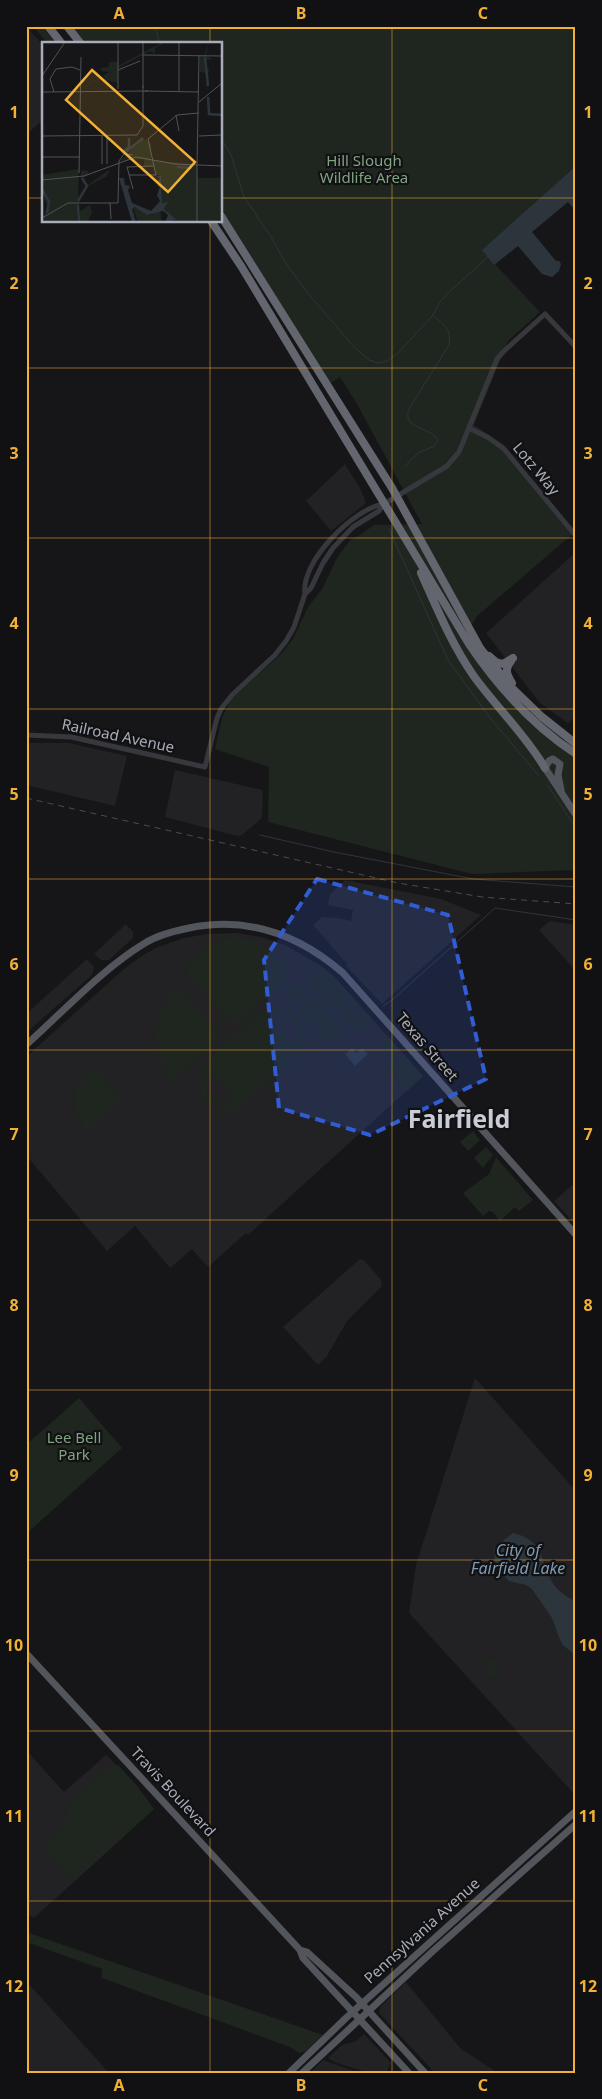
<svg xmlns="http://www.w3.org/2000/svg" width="602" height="2099" viewBox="0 0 602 2099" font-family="'Noto Sans',sans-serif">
	<rect width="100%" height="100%" fill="#161618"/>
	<path fill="#222225" d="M26,27l18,19v73l-18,16z
		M345,464l16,26 5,13 -35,28 -25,-30z
		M576,552v164l-8,7 -28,-20 -54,-70z
		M26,743h43l58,13 -12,50 -89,-21z
		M175,770l88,20 -1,28 -20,17 -5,1 -72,-19z
		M345,880l96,19 40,16 -99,89 -36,-38 1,-2 -34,-39 9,-8 16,1 13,3 2,-11 -25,-5 2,-11z
		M550,921l26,4v46l-37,-41z
		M126,924l7,8v6l-24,22h-8l-7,-6z
		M237,933l24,4 24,8 35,20 14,11 89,100 -175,159 -2,-2 -38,34 -16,-18 -22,19 -35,-42 -28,25 -81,-96v-98l99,-89 18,-13 15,-8 26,-9 23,-4z
		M87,959l7,8 -2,8 -66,58v-19z
		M576,1182v43l-22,-24z
		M360,1259l4,1 17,20 1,6 -35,35 -20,35 -9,9 -35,-38z
		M475,1378l101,113v305l-167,-183 7,-48z
		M26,1750l38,42 42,-37 31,31 17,23 -120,109 -4,-3 -4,3z
		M26,1981l76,84 7,8h-83z
		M406,1982l55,67 37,24h-63l-56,-60 1,-6z
		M364,2034l27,29 -5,10h-17l-35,-11 -6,-4 14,-13 14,-4z
		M323,2060l37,13h-50z"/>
	<path fill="#1e261f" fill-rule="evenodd" d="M33,26h9l15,18h-9z
		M67,26h509v156l-85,78 49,52 -32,29 -34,84 29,19 72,88 -98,84 -13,22 112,115v117l-104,4 -204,-52 1,-55 -54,-18 7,-31 9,-19 48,-43 14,-17 15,-32 14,-18 15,-31 13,-18 10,-5 14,-10 48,-1 -65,-120 -17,-27 -12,8 -107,-169v-172h-140z
		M237,937c22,3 47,19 52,41l-50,44h-10l-44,-51c7,-19 33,-33 52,-34z
		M319,968l5,5 -12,11 -5,-5z
		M325,974l5,5 -12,11 -5,-6z
		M332,981l5,5 -12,11 -5,-5z
		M299,982l5,6 -12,11 -5,-6z
		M178,986l41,46 -1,9 -45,40c-24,-29 -22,-68 5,-95z
		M338,988l5,5 -12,11 -5,-5z
		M305,989l5,6 -12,11 -5,-6z
		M344,995l5,5 -12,11 -5,-5z
		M313,996l7,7 -15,13 -7,-7z
		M351,1002l5,5 -13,11 -4,-5z
		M321,1004l6,8 -14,13 -7,-8z
		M273,1008c19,0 32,13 31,33l3,-2 4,4 -81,73 -4,-5 3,-2 -16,-4 -10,-9 -4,-13 2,-13 7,-11 49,-44zM270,1014c20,-3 34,15 26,33l-29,-31zM207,1069l29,31v1c-21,6 -37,-12 -29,-32z
		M357,1009l5,5 -12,11 -5,-5z
		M328,1013l7,8 -14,13 -7,-8z
		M364,1016l5,6 -13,11 -5,-6z
		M336,1022l7,7 -14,14 -7,-8z
		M387,1035l14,16 -8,8 -14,-16z
		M404,1054l19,22 -16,15 -21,-22z
		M94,1066l25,32v3l-32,30c-18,-22 -15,-47 7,-65z
		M473,1131l7,9 -12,11 -8,-9z
		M486,1147l7,8 -10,13 -9,-10z
		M496,1157l37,43 -14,11 -4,-4 -15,14 -7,-9 -4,-1 -6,5 -20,-23 26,-19z
		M79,1398l43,50 -96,86v-89z
		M495,1658l5,17 -10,3 -5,-17z
		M114,1764l2,2 2,-1 19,21 17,23 -79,72 -32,-36 22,-20 4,-20z
		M26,1932l26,9 271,94 -18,17 -6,1 -9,-6 -188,-69v-9l-76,-27z"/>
	<path fill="#2c353c" d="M576,166v45l-8,-9 -36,30 24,29h3l2,3 -2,7 -7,6 -10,-3 -24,-28 -24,19 -12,-15z
		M352,1048l4,5 6,-5 6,6 -13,12 -10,-12z
		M513,1533c44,10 19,50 63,68v55l-13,-11 -4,-8 -7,-19 -20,-29 -6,-4 -17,-4 -14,-14 -1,-19z"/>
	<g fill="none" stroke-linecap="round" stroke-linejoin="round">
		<path stroke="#2c353c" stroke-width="1" d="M155,26l5,18
			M221,138l10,17 13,42 27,40 14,25 21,29 48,56 15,13 9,3 9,-2 11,-8 35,-38 7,-13 9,-10 39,-35
			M405,466l13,-13 16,-7 4,-6c-6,-11 -22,-9 -30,-21v-7l4,-8 37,-59c3,-16 -5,-20 -16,-30
			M389,529l59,131 43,59 48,57
			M548,786l28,42
			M260,835l74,17 139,27 103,8
			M383,1006l9,-6 103,-92 81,12"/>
		<path stroke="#37383d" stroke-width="5" d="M469,428l20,10 15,11 72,87
			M305,594c-5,-32 49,-86 79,-90
			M26,735l45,2 134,30 12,-49 4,-9 11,-14 43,-40 11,-14 8,-14 11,-33 6,-6 12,-25 10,-15 20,-21 26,-16 5,-7 63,-38 12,-14 38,-93 6,-7 42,-38 31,33"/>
		<path stroke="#53555c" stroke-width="7" d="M561,790l-3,-15 2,-11 -7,-5 -4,2 -4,7 31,47
			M26,1045c38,-34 76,-76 119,-102 13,-8 29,-12 44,-15 58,-12 110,7 154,45l233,262
			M26,1653l274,297 3,8 106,115
			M300,1950l7,2 49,45 69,76
			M289,2073l58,-56 229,-206
			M302,2073l131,-122 143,-127"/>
		<path stroke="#63666e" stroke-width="8" d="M48,26l14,18
			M67,26l14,18
			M221,216l171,272 88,160 30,38 32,31 34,27
			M211,221l30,45 228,378c29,43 63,81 107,110
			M421,573c16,35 30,70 52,102 23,32 52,59 72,93
			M489,656l7,6 7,2 10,-6
			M511,661c-7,8 -4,14 1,22"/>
		<path stroke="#4a4c52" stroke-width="1" stroke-dasharray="6 5" stroke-linecap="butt" d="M26,798l372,85 84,14 94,7"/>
	</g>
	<path fill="#325cd3" fill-opacity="0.2" stroke="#325cd3" stroke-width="4" stroke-dasharray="10 6" stroke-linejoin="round" d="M317,879l131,36 38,164 -116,56 -91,-27 -15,-148z"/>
	<path fill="none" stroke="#f2b134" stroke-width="1" stroke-opacity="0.55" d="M210,26v18M392,26v2047M26,198h18M221,198h355M210,221v1852M26,368h550M26,538h550M26,709h550M26,879h550M26,1050h550M26,1220h550M26,1390h550M26,1560h550M26,1731h550M26,1901h550"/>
	<g text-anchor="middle" stroke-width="4.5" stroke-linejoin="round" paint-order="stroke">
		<g font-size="15" fill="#7fa381" stroke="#111113">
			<text x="364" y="166">Hill Slough<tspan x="364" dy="17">Wildlife Area</tspan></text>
			<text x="74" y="1443">Lee Bell<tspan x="74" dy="17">Park</tspan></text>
		</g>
		<g font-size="15" fill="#a8adb8" stroke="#111113">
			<text transform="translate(536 469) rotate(50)" y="5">Lotz Way</text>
			<text transform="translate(118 736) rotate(12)" y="5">Railroad Avenue</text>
			<text transform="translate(427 1047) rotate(49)" y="5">Texas Street</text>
			<text transform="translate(173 1792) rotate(47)" y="5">Travis Boulevard</text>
			<text transform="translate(422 1931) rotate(-42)" y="5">Pennsylvania Avenue</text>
		</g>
		<g font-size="16" font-style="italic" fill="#7f9bb3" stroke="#111113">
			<text x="518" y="1556">City of<tspan x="518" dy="18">Fairfield Lake</tspan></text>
		</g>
		<g font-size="25" font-weight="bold" fill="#c9ccd4" stroke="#111113">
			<text x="459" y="1128">Fairfield</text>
		</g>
	</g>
	<g transform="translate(42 42)">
		<rect width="180" height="180" fill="#161618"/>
		<path d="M121,0h3l-11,6v6l-5,-3 -32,17v15l-13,-3 -1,-4 -23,13 28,-17 -8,-1v-3l8,-1v-5h9v4zM167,0l-3,14 7,3 -7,1v7l3,1 -3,24 1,-19 -7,-1v-16h4zM101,97l8,4v17l46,5 1,13h24v44h-48l3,-2 -13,-11 3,-4 -5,-3 -1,-27h-5l-3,-8h-9v-8l-24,2zM37,127l-1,30 9,-13 -6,-8v-8l7,1 1,4 -7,3 6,7 22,-16 -3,7 -19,10 -8,13 -3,17 3,6 -4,-6 2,6h-36l5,-16 -5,-16v-15zM48,163l2,7 -4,10h-8v-11zM94,165l13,8 11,-5 2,12h-24l-5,-14z" fill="#1e261f"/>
		<path d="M119,133l1,28 6,-1 -4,7 13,11 -12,2 3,-7 -5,-4 -16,4 -12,-8 -3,2 4,13h-4l-13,-44h5l1,7 5,1 -2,4 4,13 19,8 9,-10 -3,-6 3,-8 -3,-1 3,-3 -3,-1 3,-4 -3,-1z" fill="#2c353c"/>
		<path fill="none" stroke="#2c353c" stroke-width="2.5" d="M163,15l3,29M166,55l1,17 13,1M84,110l17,-14M80,111l7,-6v-9M135,125l15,1M0,147l7,13 -2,11M36,159l9,-15 -5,-8M36,163l1,17"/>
		<path fill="none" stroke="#505258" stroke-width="1" d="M76,0v47M101,0v46M101,13l79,1M76,28l22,-9M0,34l23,-34M103,49l54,1M137,49v-49M0,50l106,-1M12,50l-4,-13 6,-10 16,-2 8,3M157,60l23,-19M134,73l3,16M0,94l95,-1 6,-9v-40M157,94l23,-1M0,115h38M60,122v-28M65,122v-28M155,123l2,-109M37,131l2,-116M87,133h27l-8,-36 29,-24 22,-2M0,138l42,-4 52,-19 39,7 47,2M91,147l-6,-22 26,-1M68,161l1,16M0,176l26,-15h50l1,-42 5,-7 9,1M155,180v-57"/>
		<path fill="#f2b134" fill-opacity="0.15" stroke="#f2b134" stroke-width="2.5" d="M50,28l103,92 -27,30 -102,-92z"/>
		<rect width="180" height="180" fill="none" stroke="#a8adb8" stroke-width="2.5"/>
	</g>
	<rect width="602" height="2099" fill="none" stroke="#111113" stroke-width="55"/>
	<rect x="28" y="28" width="546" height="2044" fill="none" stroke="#f2b134" stroke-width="2"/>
	<g font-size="16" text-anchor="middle" font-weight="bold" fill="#f2b134">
		<text x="119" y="19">A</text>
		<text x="301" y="19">B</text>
		<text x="483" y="19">C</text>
		<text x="14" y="118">1</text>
		<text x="588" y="118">1</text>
		<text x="14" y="289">2</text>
		<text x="588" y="289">2</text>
		<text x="14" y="459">3</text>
		<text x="588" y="459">3</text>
		<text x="14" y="629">4</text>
		<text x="588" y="629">4</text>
		<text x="14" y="800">5</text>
		<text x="588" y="800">5</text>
		<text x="14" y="970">6</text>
		<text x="588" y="970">6</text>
		<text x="14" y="1140">7</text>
		<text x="588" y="1140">7</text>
		<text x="14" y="1311">8</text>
		<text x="588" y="1311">8</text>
		<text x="14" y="1481">9</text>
		<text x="588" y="1481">9</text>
		<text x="14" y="1651">10</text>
		<text x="588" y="1651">10</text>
		<text x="14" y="1822">11</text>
		<text x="588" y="1822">11</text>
		<text x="14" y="1992">12</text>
		<text x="588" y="1992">12</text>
		<text x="119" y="2091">A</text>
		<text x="301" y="2091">B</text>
		<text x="483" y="2091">C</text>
	</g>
</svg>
